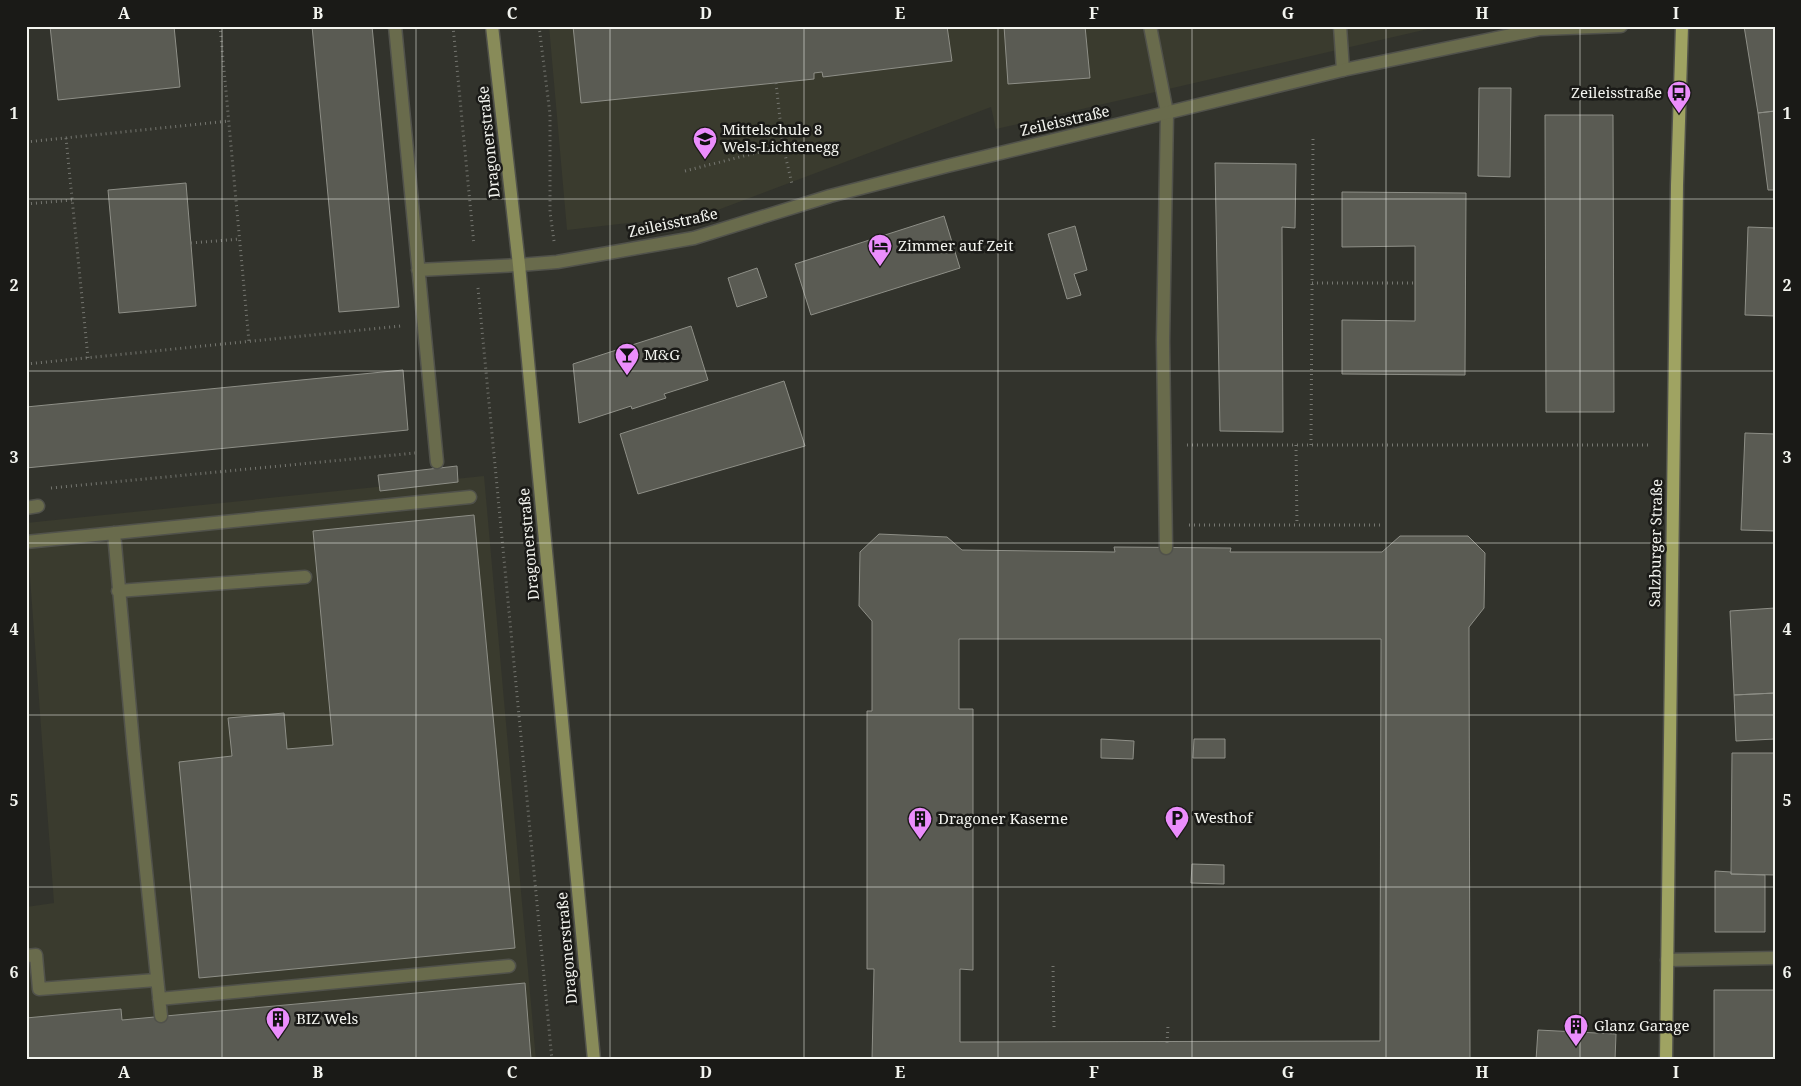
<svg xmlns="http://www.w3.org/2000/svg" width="1801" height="1086" viewBox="0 0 1801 1086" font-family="'Noto Serif',serif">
	<rect width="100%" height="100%" fill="#32332c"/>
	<path fill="#3a3b2e" d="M549,26h892l-445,103 -5,-22 -284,107 -140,16z
		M484,476l52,584h-510v-153l28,-4 -28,-380z"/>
	<path fill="#5a5b53" stroke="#8e8f87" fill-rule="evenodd" d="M50,26h124l6,61 -122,13z
		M312,26h60l27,281 -60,5z
		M573,26h374l5,35 -129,16 -1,-5 -8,1v6l-233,24z
		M1004,26h81l5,52 -82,6z
		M1744,26h31v85l-17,2z
		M1479,88h32l-1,89 -32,-1z
		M1775,111v79h-7l-10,-77z
		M1545,115h68l1,297h-68z
		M1215,163l81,1 -1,64 -13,-1 1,205 -63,-1z
		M186,183l10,123 -77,7 -11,-123z
		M1342,192l124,1 -1,182 -123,-1v-54l73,1v-75l-73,1z
		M944,216l16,52 -149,47 -16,-51z
		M1075,226l12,44 -13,4 7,21 -14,4 -19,-65z
		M1748,227l27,1v88l-30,-1z
		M757,268l10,29 -30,10 -9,-29z
		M691,326l17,54 -44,14 2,4 -34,11 -1,-3 -52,17 -6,-59z
		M403,370l5,60 -382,38v-61z
		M784,381l21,65 -167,48 -18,-60z
		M1745,433l30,1v97l-34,-1z
		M457,466l1,16 -78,9 -2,-16z
		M474,515l41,433 -316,30 -20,-216 53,-6 -4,-38 56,-5 3,36 46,-4 -20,-214z
		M879,534l68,3 15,13 153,2 -1,-5 117,1 -1,4h152l18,-16h68l17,17 -1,55 -15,19 1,433h-598l2,-91h-7v-258h5v-90l-13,-15 1,-54zM959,639h422l-1,402 -420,1v-73l13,1v-261h-14z
		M1775,608v85l-41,2 -4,-84z
		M1775,693v46l-39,2 -2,-46z
		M1101,739l33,2 -1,18 -32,-1z
		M1194,739h31v19h-32z
		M1732,753h43v122l-44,-1z
		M1192,864l32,1v19l-33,-1z
		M1715,871l16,1v2l34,1v57h-50z
		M525,983l6,76 -505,1v-42l95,-9 1,11z
		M1714,990h61v70h-61z
		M1538,1030l78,4 -1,26h-79z"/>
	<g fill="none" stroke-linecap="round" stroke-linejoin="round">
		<defs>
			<path id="lane" d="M395,26l42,436
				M1150,26l17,87 -4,228 3,207
				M1340,26l3,44
				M418,270l101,-5
				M26,508l12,-2
				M114,533l20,221 27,262
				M26,542l444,-45
				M118,591l187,-14
				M26,956l10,-1 3,34 117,-9
				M159,999l350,-33"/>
			<path id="street" d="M519,265l38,-3 137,-24 136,-42 117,-30 396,-96 197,-41 81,-3
				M1667,960l108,-2"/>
			<path id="secondary" d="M492,26l27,239 75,795"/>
			<path id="primary" d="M1666,1060l11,-875 5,-159"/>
		</defs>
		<use href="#lane" stroke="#51524b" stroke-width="15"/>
		<use href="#street" stroke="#51524b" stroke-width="15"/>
		<use href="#secondary" stroke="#51524b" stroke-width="15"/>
		<use href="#primary" stroke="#51524b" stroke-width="15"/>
		<path stroke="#757670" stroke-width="3" stroke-dasharray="1 4" stroke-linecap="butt" d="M220,26l29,316
			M453,26l21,219
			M539,26l11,88v98l4,29
			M776,83l7,63 9,38
			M66,138l22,220
			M26,142l203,-21
			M685,171l98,-25
			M26,204l46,-4
			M191,243l49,-4
			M1312,283h103
			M478,288l74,772
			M26,364l375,-38
			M1187,445h463
			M1296,445l1,80
			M1311,445l2,-306
			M51,488l364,-35
			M1189,525h195
			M1053,966l1,61
			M1167,1043l1,-17"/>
		<use href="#lane" stroke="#696b4c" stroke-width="12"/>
		<use href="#street" stroke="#696b4c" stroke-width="12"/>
		<use href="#secondary" stroke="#888b59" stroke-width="12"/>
		<use href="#primary" stroke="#9fa362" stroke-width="12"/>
	</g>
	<path fill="none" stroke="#f3f4ef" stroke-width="1" stroke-opacity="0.55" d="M222,26v1034M416,26v1034M610,26v1034M804,26v1034M998,26v1034M1192,26v1034M1386,26v1034M1580,26v1034M26,199h1749M26,371h1749M26,543h1749M26,715h1749M26,887h1749"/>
	<defs>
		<symbol id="bus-pin" viewBox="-11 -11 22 30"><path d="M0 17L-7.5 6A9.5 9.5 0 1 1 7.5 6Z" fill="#eb8dfc" stroke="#1a1a17"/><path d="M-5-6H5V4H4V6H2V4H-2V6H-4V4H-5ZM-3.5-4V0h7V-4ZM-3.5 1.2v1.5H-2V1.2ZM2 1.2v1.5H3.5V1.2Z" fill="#111"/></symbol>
		<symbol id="school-pin" viewBox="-11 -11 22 30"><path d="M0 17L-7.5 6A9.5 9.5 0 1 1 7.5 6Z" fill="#eb8dfc" stroke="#1a1a17"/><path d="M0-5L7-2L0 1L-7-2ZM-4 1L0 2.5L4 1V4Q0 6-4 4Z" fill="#111"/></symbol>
		<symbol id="hotel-pin" viewBox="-11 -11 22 30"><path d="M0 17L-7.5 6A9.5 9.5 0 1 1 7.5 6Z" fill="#eb8dfc" stroke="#1a1a17"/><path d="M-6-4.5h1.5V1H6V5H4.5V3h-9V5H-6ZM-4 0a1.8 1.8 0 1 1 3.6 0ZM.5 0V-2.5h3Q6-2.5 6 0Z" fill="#111"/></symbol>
		<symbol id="bar-pin" viewBox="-11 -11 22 30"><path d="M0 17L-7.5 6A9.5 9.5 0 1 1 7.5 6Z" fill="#eb8dfc" stroke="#1a1a17"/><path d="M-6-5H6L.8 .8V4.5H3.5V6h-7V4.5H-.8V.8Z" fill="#111"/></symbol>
		<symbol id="parking-pin" viewBox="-11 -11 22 30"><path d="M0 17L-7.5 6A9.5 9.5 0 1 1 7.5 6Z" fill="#eb8dfc" stroke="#1a1a17"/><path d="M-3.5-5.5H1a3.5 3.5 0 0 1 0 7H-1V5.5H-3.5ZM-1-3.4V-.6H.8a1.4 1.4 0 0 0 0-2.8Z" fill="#111"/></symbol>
		<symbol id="building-pin" viewBox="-11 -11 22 30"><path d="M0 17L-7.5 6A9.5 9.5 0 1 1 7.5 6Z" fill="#eb8dfc" stroke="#1a1a17"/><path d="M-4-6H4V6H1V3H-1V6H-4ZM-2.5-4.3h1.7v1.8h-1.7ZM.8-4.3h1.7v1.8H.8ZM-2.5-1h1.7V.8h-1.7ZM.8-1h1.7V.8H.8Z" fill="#111"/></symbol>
	</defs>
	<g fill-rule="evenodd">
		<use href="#bus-pin" x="1665" y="79" width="28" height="38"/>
		<use href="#school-pin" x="691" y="125" width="28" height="38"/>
		<use href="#hotel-pin" x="866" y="232" width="28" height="38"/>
		<use href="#bar-pin" x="613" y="341" width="28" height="38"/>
		<use href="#parking-pin" x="1163" y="804" width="28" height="38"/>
		<use href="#building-pin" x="906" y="805" width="28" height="38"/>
		<use href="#building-pin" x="264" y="1005" width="28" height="38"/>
		<use href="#building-pin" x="1562" y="1012" width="28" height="38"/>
	</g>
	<g text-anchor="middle" stroke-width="5" stroke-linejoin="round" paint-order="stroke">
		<g font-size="15" fill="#f3f4ef" stroke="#1a1a17" text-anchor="start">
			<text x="1662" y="98" text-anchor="end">Zeileisstraße</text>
			<text x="722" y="135">Mittelschule 8<tspan x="722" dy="17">Wels-Lichtenegg</tspan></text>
			<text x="898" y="251">Zimmer auf Zeit</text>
			<text x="644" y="360">M&amp;G</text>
			<text x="1194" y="823">Westhof</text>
			<text x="938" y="824">Dragoner Kaserne</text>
			<text x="296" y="1024">BIZ Wels</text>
			<text x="1594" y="1031">Glanz Garage</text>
		</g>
		<g font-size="15" fill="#f3f4ef" stroke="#1a1a17">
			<text transform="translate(1065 121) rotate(-13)" y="5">Zeileisstraße</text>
			<text transform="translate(489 142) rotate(-96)" y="5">Dragonerstraße</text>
			<text transform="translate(673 223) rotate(-12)" y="5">Zeileisstraße</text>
			<text transform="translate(1656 543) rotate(-89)" y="5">Salzburger Straße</text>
			<text transform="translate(529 544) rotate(-95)" y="5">Dragonerstraße</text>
			<text transform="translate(567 948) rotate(-95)" y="5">Dragonerstraße</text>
		</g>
	</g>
	<rect width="1801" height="1086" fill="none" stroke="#1a1a17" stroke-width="55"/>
	<rect x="28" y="28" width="1746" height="1030" fill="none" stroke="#f3f4ef" stroke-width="2"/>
	<g font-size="16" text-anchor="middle" font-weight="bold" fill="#f3f4ef">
		<text x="124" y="19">A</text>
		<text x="318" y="19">B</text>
		<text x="512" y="19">C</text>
		<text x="706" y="19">D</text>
		<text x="900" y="19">E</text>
		<text x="1094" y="19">F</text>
		<text x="1288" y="19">G</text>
		<text x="1482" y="19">H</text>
		<text x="1676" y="19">I</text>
		<text x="14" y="119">1</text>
		<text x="1787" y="119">1</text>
		<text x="14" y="291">2</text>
		<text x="1787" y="291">2</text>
		<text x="14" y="463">3</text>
		<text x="1787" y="463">3</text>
		<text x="14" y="635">4</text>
		<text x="1787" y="635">4</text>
		<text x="14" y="806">5</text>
		<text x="1787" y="806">5</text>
		<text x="14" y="978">6</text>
		<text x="1787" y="978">6</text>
		<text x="124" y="1078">A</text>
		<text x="318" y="1078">B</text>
		<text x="512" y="1078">C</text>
		<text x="706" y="1078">D</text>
		<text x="900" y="1078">E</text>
		<text x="1094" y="1078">F</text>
		<text x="1288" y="1078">G</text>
		<text x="1482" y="1078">H</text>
		<text x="1676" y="1078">I</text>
	</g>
</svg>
